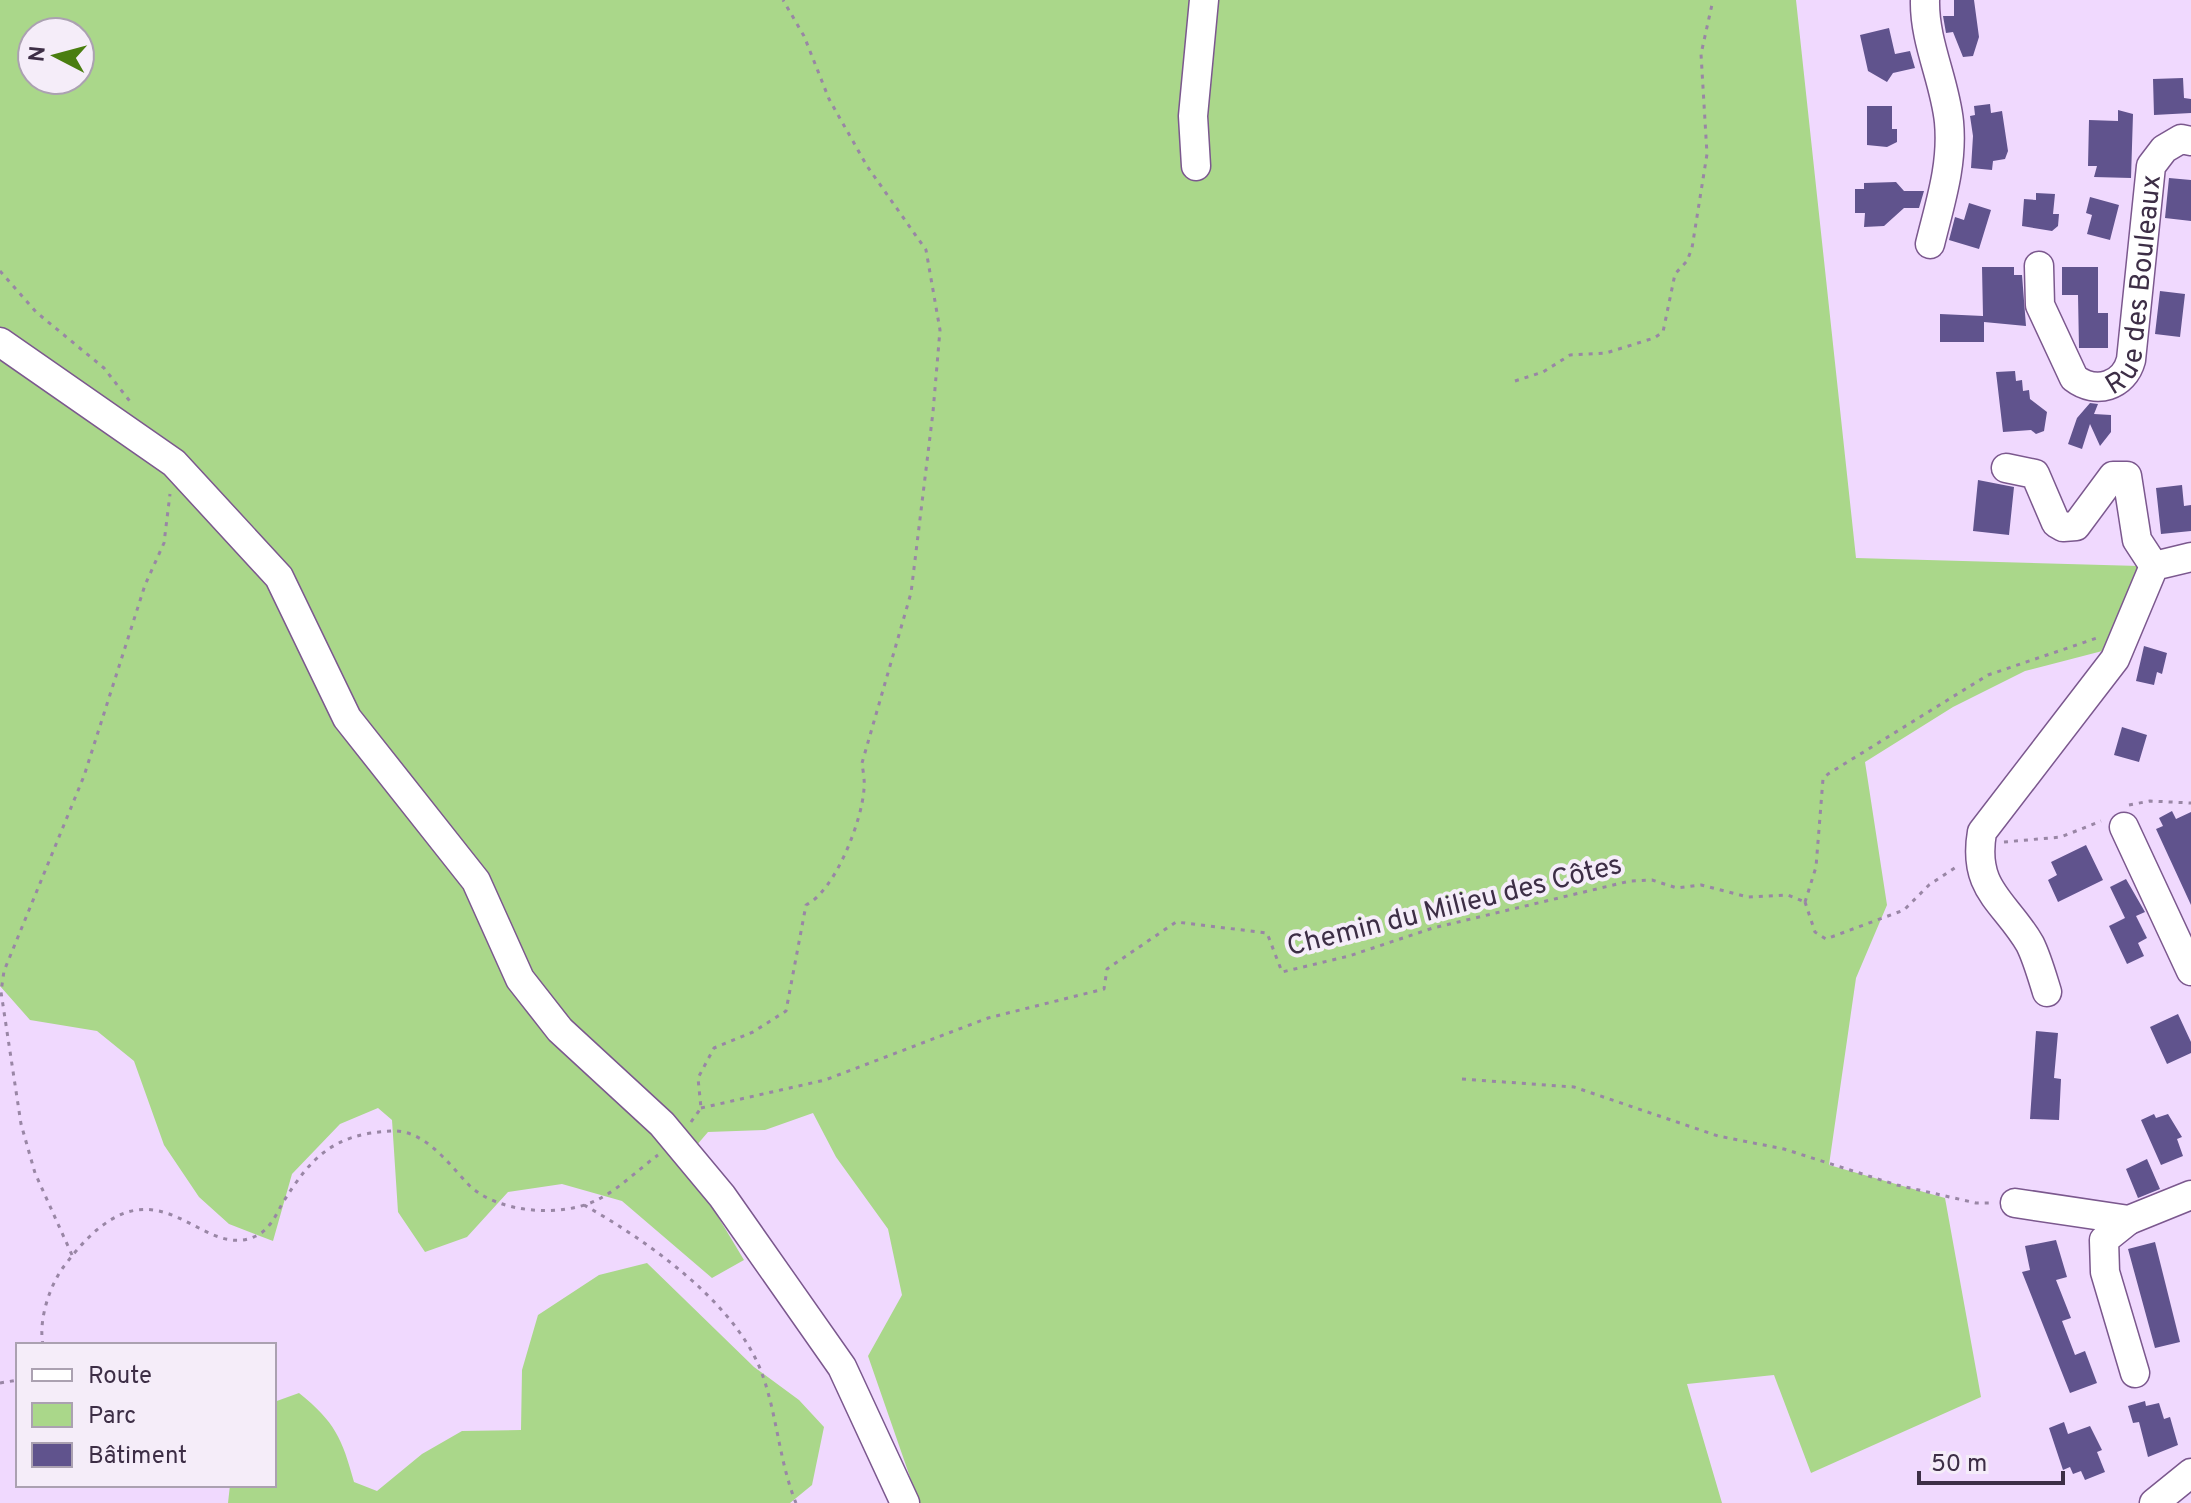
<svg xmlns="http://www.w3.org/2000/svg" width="2191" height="1503" viewBox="0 0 2191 1503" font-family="Overpass,sans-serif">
	<rect width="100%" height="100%" fill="#f0d9fe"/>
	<path fill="#aad78a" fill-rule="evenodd" d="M0,0h1796l60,558 283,8 -29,83 -85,22 -72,36 -88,55 22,143 -31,73 -27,187 116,33 36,199 -170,76 -37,-98 -87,9 35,119h-803l-51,-147 34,-61 -14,-66 -52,-72 -23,-44 -48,17 -57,2 -24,28 60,100 -32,18 -90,-77 -60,-17 -54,8 -41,45 -42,15 -27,-40 -6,-92 -14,-12 -38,16 -48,50 -19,67 -44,-17 -30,-27 -35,-52 -30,-84 -37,-30 -67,-11 -30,-34zM32,32h48v48h-48z
		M647,1263l107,104 45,33 25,27 -12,58 -22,18h-562l2,-18h44v-83l25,-9c36,29 43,45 55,89l23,9 45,-37 40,-23 59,-1 1,-60 16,-55 61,-40z"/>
	<path fill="#60538d" d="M1954,0h20l5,37 -6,19 -10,1 -10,-25 -7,1 -3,-17h11z
		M1889,28l6,26 15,-3 5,17 -22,5 -6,9 -19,-11 -8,-36z
		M2183,78l1,20 7,1v14l-37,2 -1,-36z
		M1990,104l1,9 11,-2 6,40 -3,8 -12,2 -1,9 -21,-2 2,-32 -3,-20 5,-1 -1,-9z
		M1867,106h25v23h5v13l-10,5 -20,-2z
		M2118,110l15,4 -2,64 -37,-1 3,-11h-9l1,-46 29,1z
		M2169,178l22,2v41l-26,-3z
		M1896,182l8,9h20l-5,17h-15l-20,18 -20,1 1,-14h-10v-24h9v-6z
		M2036,193l19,1 -2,20h6l-1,12 -6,5 -30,-5 2,-27 12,1z
		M2090,197l29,8 -9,35 -23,-6 5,-19 -6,-2z
		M1969,203l22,7 -12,39 -30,-9 6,-23 9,3z
		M1982,267h32v8h8l4,51 -42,-4v20h-44v-28l43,2z
		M2062,267h36v46h10v35h-29l-1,-53h-16z
		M2160,291l25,3 -5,43 -25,-3z
		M2015,371l1,10 6,-1 1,11 6,-1 1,9 17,13 -3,19 -8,3 -5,-4 -28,2 -7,-60z
		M2090,403l8,1 -4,10 17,1v17l-11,14 -10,-22 -8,25 -14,-5 9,-26z
		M1978,480l36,7 -5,48 -36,-4z
		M2182,485l2,21 7,-1v26l-30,3 -5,-46z
		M2144,646l23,7 -5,21 -5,-2 -3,13 -18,-4z
		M2122,727l25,8 -8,27 -25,-7z
		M2172,811l4,8 15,-7v93l-35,-76 7,-3 -4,-8z
		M2086,845l17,35 -45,22 -10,-22 9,-5 -6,-13z
		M2126,879l19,33 -9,4 11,22 -9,5 6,13 -17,8 -18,-38 16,-8 -15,-31z
		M2178,1014l13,28v11l-24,11 -17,-37z
		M2036,1031l22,2 -4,45 7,1 -2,41 -29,-1z
		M2154,1114l2,4 12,-4 14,23 -5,2 6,17 -22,9 -20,-45z
		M2147,1159l13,30 -22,9 -12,-29z
		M2056,1240l11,37 -11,3 15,38 -9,3 13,34 10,-4 12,32 -27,10 -48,-121 8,-2 -5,-24z
		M2155,1242l25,100 -25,6 -27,-99z
		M2145,1401l1,5 13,-3 5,16 6,-2 8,28 -30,12 -9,-35 -6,1 -5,-17z
		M2064,1422l4,12 22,-8 12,24 -5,2 8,20 -20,8 -4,-9 -8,3 -3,-7 -7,3 -14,-42z"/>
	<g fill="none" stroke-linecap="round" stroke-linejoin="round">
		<defs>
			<g id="minor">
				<path d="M1925,0c-1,42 20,81 24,122 4,43 -9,81 -19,122"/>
				<path d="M1196,166l-3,-50 11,-116"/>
				<path id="s1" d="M2039,266l1,39 34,73c22,17 50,8 57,-18l20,-194 13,-17 17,-10 10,2"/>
				<path d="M0,342l174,121 105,114 68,141 129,163 44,98 40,51 102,94 60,72 120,171 63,136"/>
				<path d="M2006,468l29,6 21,49 7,4 13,-1 37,-50h14l10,64 17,26"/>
				<path d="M2124,827l67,144"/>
				<path d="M2047,992c-5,-16 -10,-34 -17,-48 -25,-43 -58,-54 -48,-112l133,-173 39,-93 37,-9"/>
				<path d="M2015,1203l114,17 62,-25"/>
				<path d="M2129,1220l-25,20 1,32 30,101"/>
				<path d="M2154,1503l37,-30"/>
			</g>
		</defs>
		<use href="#minor" stroke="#7b588e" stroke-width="31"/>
		<path stroke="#9986a5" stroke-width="3" stroke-dasharray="4 6" stroke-linecap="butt" d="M0,271l36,41 68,56 28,36
			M1515,381l28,-9 27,-17 36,-2 48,-15 9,-6 12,-58 12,-13 5,-13 15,-94 -6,-100 12,-54
			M2129,805l21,-4 41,2
			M2004,842l57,-5 40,-16
			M1805,902l11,-35 7,-88 5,-5 160,-99 109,-37
			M1805,902l10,30 11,7 78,-29 25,-25 30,-20
			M1462,1079l112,8 144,49 66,13 113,36 79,18h17
			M701,1108l124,-28 163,-62 116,-29 3,-20 69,-47 91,11 15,39 67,-16 84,-28 197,-47 22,-1 25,8 24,-3 47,12 40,-2 17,7
			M691,1122l10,-14 -3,-30 16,-30 39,-16 33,-21 20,-106c29,-14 56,-84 58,-116 1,-8 -1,-18 -2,-26l49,-170 22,-181 7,-82 -14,-80 -59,-84 -38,-67 -25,-63 -21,-36
			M584,1205c62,35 146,94 175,161 18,43 19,93 37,137
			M72,1255l-37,-82 -14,-49 -20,-132 3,-21 80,-195 61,-191 19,-42 6,-49
			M43,1345c-5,-25 7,-61 22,-80 91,-122 132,-1 191,-29 13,-6 19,-19 26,-32 29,-47 51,-70 109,-73 33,-2 57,32 77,53 29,30 96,34 131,15 21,-11 40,-30 59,-44
			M0,1383l18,-3"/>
		<use href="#minor" stroke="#fff" stroke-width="28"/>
	</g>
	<g text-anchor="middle" stroke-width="8" stroke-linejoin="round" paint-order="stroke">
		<g font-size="28" fill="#3d2e46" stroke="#f5edf9">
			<text dy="10" stroke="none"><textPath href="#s1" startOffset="266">Rue des Bouleaux</textPath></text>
			<text transform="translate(1454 904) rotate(-14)" y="10">Chemin du Milieu des Côtes</text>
		</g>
	</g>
	<rect x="16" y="1343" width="260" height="144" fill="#f5edf9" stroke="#aba1b1" stroke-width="2"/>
	<rect x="32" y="1369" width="40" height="12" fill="#ffffff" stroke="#aba1b1" stroke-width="2"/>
	<text x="88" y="1383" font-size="24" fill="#3d2e46">Route</text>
	<rect x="32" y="1403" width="40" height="24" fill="#aad78a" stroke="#aba1b1" stroke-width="2"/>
	<text x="88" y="1423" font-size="24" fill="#3d2e46">Parc</text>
	<rect x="32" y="1443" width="40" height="24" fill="#60538d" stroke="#aba1b1" stroke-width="2"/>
	<text x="88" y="1463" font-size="24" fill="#3d2e46">Bâtiment</text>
	<g transform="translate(56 56) rotate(276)"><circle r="38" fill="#f5edf9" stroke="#aba1b1" stroke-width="2"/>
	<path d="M0-6L14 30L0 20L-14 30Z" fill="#4a7e10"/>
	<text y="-12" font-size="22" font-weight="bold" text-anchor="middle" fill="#3d2e46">N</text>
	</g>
	<path d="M1919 1471v12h144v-12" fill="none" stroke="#3d2e46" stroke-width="4"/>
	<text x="1931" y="1471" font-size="24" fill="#3d2e46" stroke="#f5edf9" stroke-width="6" paint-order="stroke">50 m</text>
</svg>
